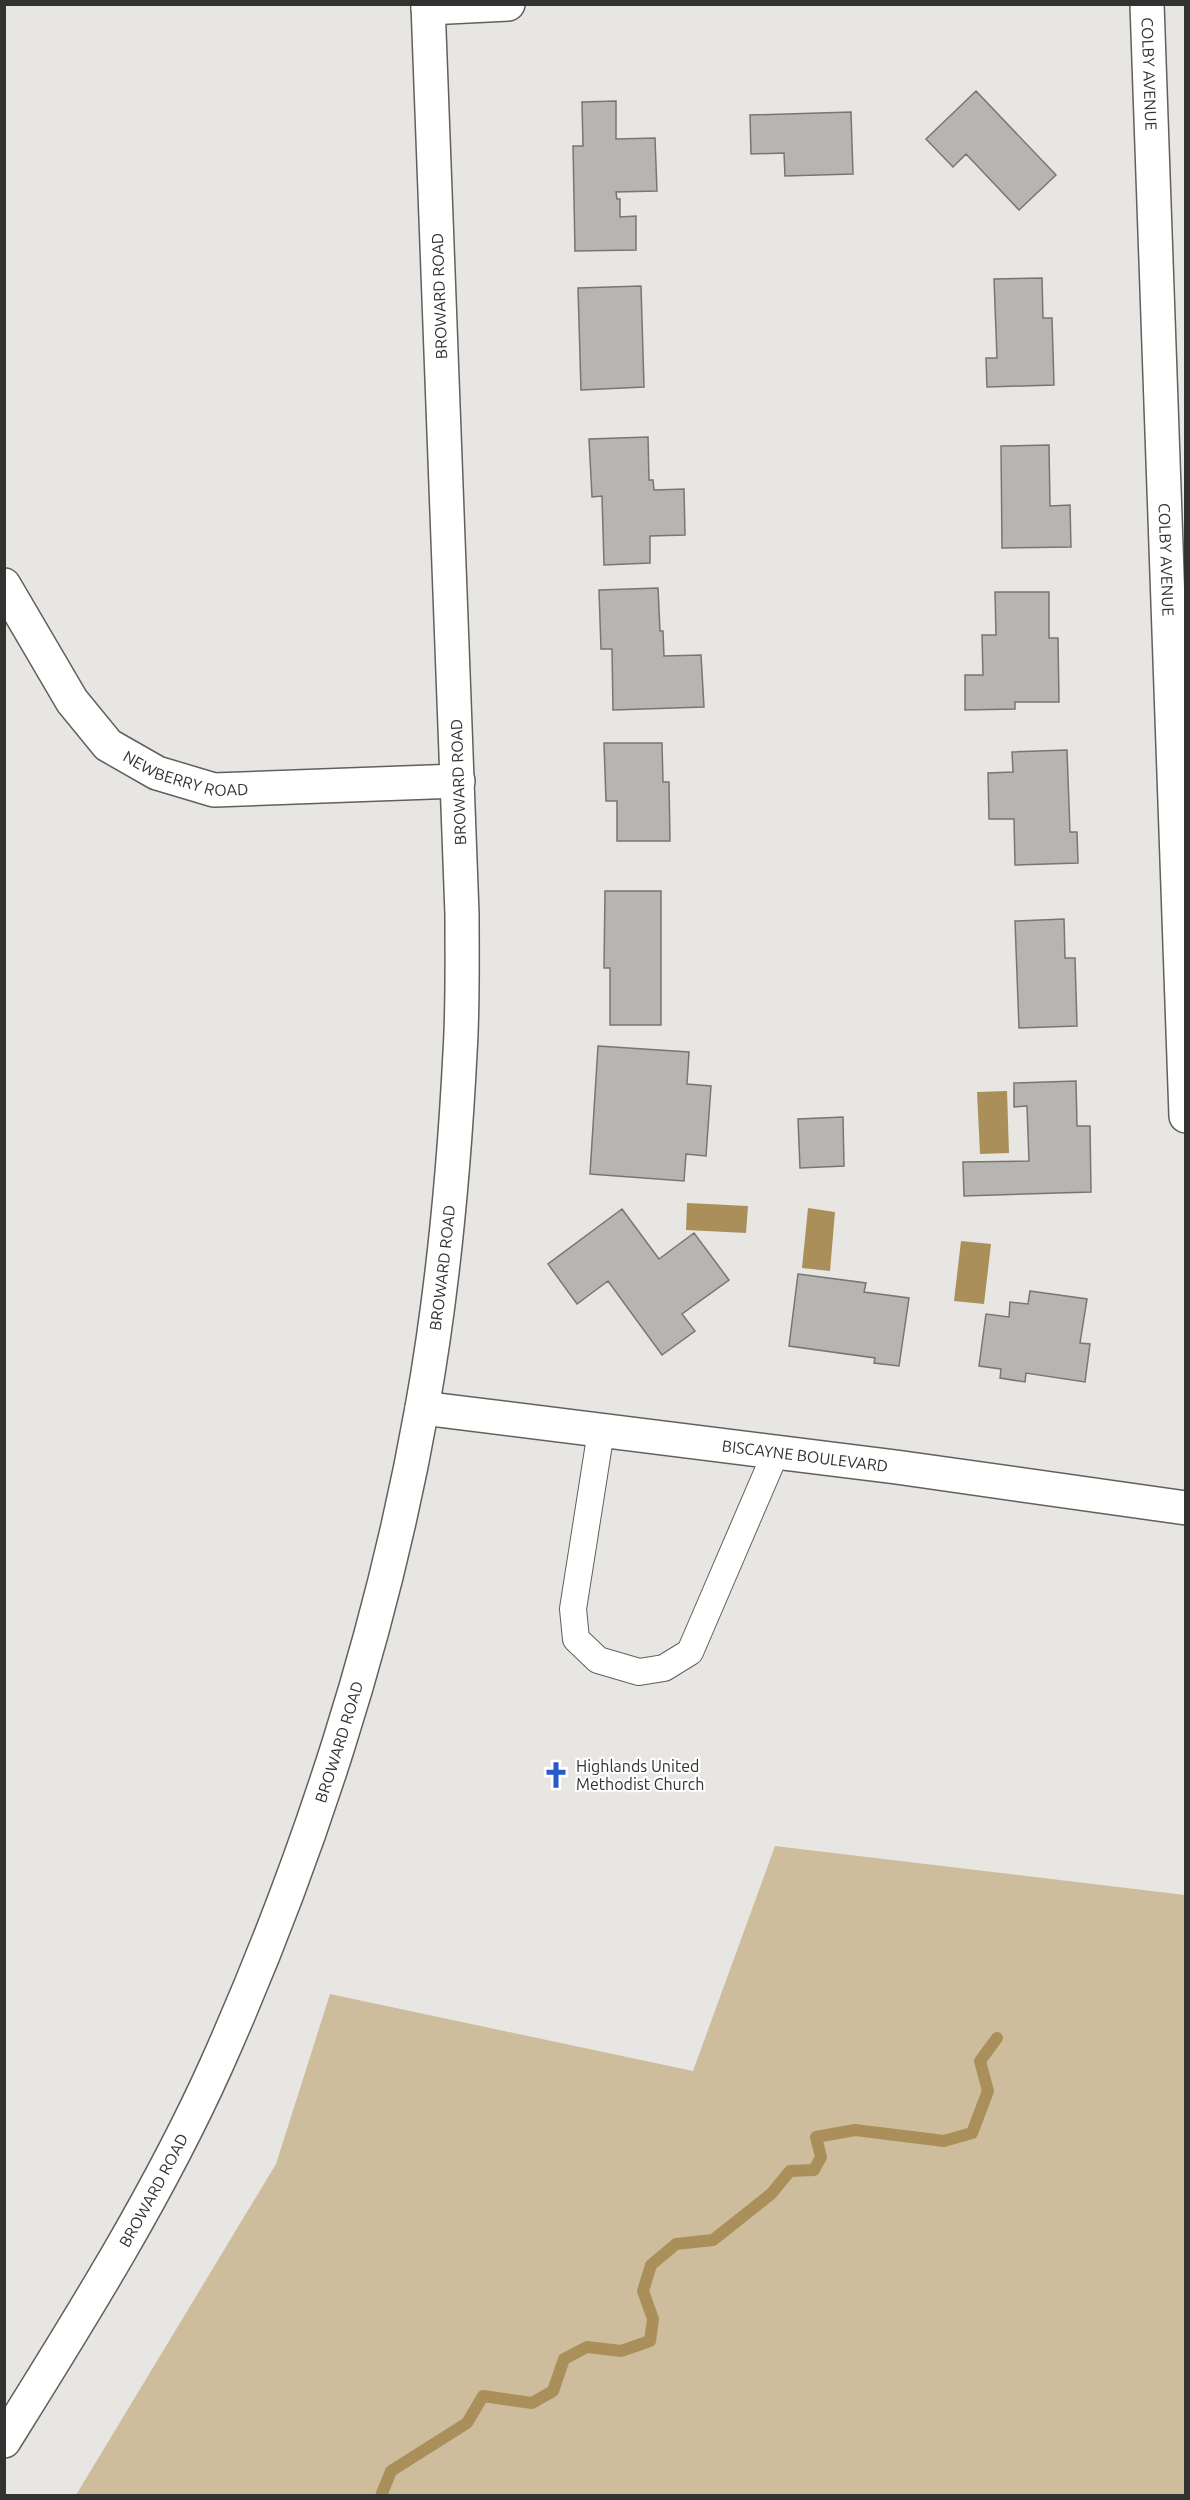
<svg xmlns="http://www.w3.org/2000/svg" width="1190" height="2500" viewBox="0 0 1190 2500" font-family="Ubuntu,sans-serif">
	<rect width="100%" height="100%" fill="#e8e6e2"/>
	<path fill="#cebd9c" d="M775,1846l410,49v600h-1109l200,-331 54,-170 363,77z"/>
	<path fill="#aa8f5a" d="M1007,1091l2,62 -29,1 -3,-62z
		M687,1203l61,3 -2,27 -60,-3z
		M808,1208l27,4 -5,59 -28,-3z
		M961,1241l30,3 -7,60 -30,-3z"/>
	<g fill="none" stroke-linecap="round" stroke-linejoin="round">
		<path stroke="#aa8f5a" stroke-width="12" d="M381,2496l10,-25 76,-48 16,-27 49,7 21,-12 11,-32 23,-12 34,4 29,-10 3,-22 -10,-28 8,-26 25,-21 37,-4 58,-46 19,-23 24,-1 7,-13 -5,-20 39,-7 89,11 28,-8 16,-42 -8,-30 17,-23"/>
	</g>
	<path fill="#b6b5b1" stroke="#787673" stroke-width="1.5" d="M976,91l80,84 -37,35 -53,-56 -13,13 -27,-28z
		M616,101v38l39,-1 2,53 -41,1 1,7h3v18l16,-1v34l-61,1 -2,-105h10l-1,-44z
		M851,112l2,62 -68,2 -1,-23 -33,1 -1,-39z
		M1042,278l1,40h9l2,67 -67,2 -1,-29h11l-3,-79z
		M641,286l3,101 -63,3 -3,-102z
		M648,437l1,43h4l1,10 30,-1 1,46 -35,1v27l-46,2 -2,-69 -10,1 -3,-58z
		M1049,445l1,61 20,-1 1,42 -69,1 -1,-102z
		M658,588l2,43h3l1,25 37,-1 3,52 -91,3 -1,-61h-11l-2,-59z
		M995,592h54v46h9l1,64h-44v7l-50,1v-35h18l-1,-40h14z
		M604,743h58l1,39h6l1,59h-53v-40h-11z
		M1067,750l3,82h7l1,31 -63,2 -1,-46h-25l-1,-46 25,-1 -1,-20z
		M605,891h56v134h-51v-57h-6z
		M1064,919l1,39h10l2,68 -58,2 -4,-107z
		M598,1046l91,6 -2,32 24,2 -5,70 -20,-2 -2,27 -94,-7z
		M1076,1081l1,45h13l1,66 -127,4 -1,-34 66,-1 -2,-55 -13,1v-24z
		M843,1117l1,49 -44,2 -2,-49z
		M622,1209l37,50 35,-26 35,47 -47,34 13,17 -33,24 -54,-74 -31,23 -29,-40z
		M798,1274l68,9 -2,9 45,6 -10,68 -25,-3 1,-5 -86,-12z
		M1030,1291l57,8 -7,44 10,1 -5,38 -59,-9 -1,9 -25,-4 1,-9 -22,-3 7,-52 23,3 1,-15 18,2z"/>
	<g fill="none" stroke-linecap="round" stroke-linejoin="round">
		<defs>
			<path id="lane" d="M601,1431l-28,178 3,30 22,21 41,12 25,-4 26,-16 86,-200"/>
			<g id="street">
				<path id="s1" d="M1147,4l39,1112"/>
				<path d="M428,8l80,-4"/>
				<path id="s2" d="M4,585l68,116 36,44 49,28 57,17 244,-9"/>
			</g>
			<g id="secondary">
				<path id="s3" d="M422,1408l474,59 290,41"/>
				<path id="s4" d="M4,2441c76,-122 153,-244 212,-375 93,-208 166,-433 206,-658 21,-117 32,-237 38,-355 3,-46 2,-93 2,-139l-34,-910"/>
			</g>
		</defs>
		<use href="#lane" stroke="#62605d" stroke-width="28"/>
		<use href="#street" stroke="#62605d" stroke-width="36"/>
		<use href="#secondary" stroke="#62605d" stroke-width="36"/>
		<use href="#lane" stroke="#fff" stroke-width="26"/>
		<use href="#street" stroke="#fff" stroke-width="33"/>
		<use href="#secondary" stroke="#fff" stroke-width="33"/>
	</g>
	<defs>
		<symbol id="church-bare" viewBox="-9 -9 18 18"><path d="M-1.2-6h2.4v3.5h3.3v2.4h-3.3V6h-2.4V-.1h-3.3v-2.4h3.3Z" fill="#285ac8" stroke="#fff" stroke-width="2.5" paint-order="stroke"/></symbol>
	</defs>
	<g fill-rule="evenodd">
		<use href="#church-bare" x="537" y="1756" width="38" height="38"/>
	</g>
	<g text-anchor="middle" stroke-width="4.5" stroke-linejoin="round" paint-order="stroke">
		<g font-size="16" fill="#323230" stroke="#fff">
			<text dy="6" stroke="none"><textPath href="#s1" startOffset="70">COLBY AVENUE</textPath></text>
			<text transform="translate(439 296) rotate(-92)" y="6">BROWARD ROAD</text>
			<text dy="6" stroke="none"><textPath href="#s1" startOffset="556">COLBY AVENUE</textPath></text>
			<text dy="6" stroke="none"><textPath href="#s2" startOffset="276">NEWBERRY ROAD</textPath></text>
			<text transform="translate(458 782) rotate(-92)" y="6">BROWARD ROAD</text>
			<text dy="6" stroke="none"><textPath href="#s4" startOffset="1264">BROWARD ROAD</textPath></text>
			<text dy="6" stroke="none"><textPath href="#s3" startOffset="386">BISCAYNE BOULEVARD</textPath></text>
			<text dy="6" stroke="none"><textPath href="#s4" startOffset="778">BROWARD ROAD</textPath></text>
			<text dy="6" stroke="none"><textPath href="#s4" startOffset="292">BROWARD ROAD</textPath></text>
		</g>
		<g font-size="16" fill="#323230" stroke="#fff" text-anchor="start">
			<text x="576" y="1772">Highlands United<tspan x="576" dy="18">Methodist Church</tspan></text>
		</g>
	</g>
	<rect width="1190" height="2500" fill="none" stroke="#323230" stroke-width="12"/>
</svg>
